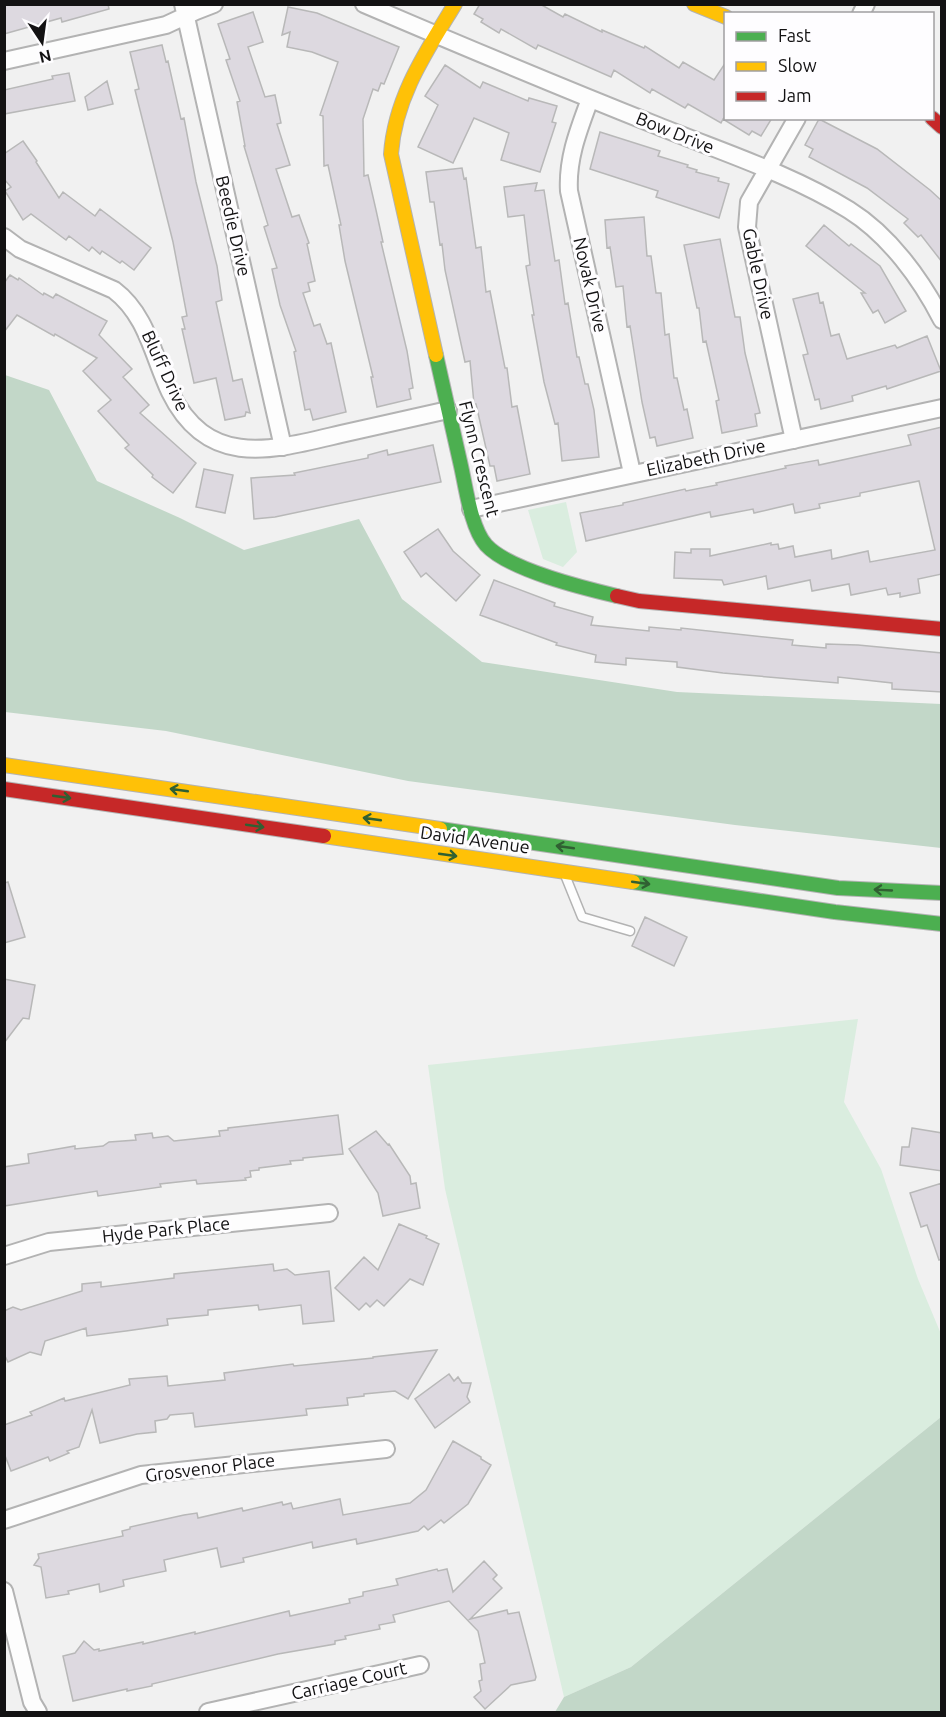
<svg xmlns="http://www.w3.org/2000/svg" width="946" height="1717" viewBox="0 0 946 1717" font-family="Ubuntu,sans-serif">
	<rect width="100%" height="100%" fill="#f1f1f1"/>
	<path fill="#daeddf" d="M566,502l11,50 -14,15 -20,-8 -15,-49z
		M858,1019l-14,83 37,67 37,110 23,55v83l-310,250 -67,30 -119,-508 -17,-124z"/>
	<path fill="#c2d7c8" d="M5,375l44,15 48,91 83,37 64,32 115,-31 43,80 80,63 195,30 264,12v144l-206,-23 -327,-44 -242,-50 -161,-19z
		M941,1417v295h-386l9,-15 67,-30z"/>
	<path fill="#ddd9e0" stroke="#b8b8b8" stroke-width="1.5" d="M4,4h104l1,5 -47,13 -1,-4 -57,16z
		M480,4h60l23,13 2,-3 37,18v-2l42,18 1,-2 34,22 4,-6 31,18 12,-18v53l-2,3h48l-11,18 -9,-5 -3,4 -26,-16 -2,4 -33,-19 -3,4 -33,-19 -2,4 -36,-23 -3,7 -73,-32 -2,4 -35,-20 -2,4 -18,-11 2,-3 -9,-5z
		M288,7l29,6 82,34 -15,37 -3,-1 -3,8 -5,-2 -10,30 1,57 4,-1 8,35 7,32h-2l26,109 6,37 -4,1 2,10 -34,8 -6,-30h2l-28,-116 -6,-36h2l-13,-60 -4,1 -1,-50 -3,-1 18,-53 -26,-10 -25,-5 3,-15 -8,3z
		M253,12l10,30 -15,5 17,50 10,-2 6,28 -4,1 13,41 -14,4 16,48 7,-2 10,28 -2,1 8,37 -7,2 2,8 -7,2 11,33 6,-2 7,20 4,-1 15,69 -33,8 -3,-11 -5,1 -11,-58 2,-1 -16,-46 -8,-36 5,-1 -13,-41 4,-2 -24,-79h1l-8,-44 3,-1 -14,-41 4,-1 -12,-35z
		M162,45l4,17 2,-1 13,58 3,-1 12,64 21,84 5,34 -6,2 17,79 9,-2 8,34 -4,-1 -1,4 -20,4 -9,-42 -22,5 -12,-54h3l-3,-12 5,-1 -14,-74 -38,-152 4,-1 -9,-37z
		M445,65l35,23 3,-6 45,19 1,-3 28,8 -5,16 4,1 -16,49 -39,-12 8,-27 -35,-15 -21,45 -35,-16 20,-42 -13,-9z
		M69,73l6,28 -71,13v-24l49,-11 -1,-3z
		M107,81l6,23 -25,6 -3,-13z
		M819,119l58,30 53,41 12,11v61l-21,-27 -3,2 -14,-14 4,-4 -41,-31 -58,-31 4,-8 -8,-4z
		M600,132l60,19 -2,5 30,9 -1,2 10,3 -1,2 23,6 -1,3 11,3 -10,34 -63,-21 2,-6 -68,-22z
		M23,141l14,20 -1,1 23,36 4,-6 32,24 5,-7 51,39 -17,22 -12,-9 -2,2 -18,-12 -2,3 -8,-7 -3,4 -20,-15 -3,4 -35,-26 -8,6 -18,-29 6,-4 -7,-8v-25z
		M462,168l2,11 2,-1 10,70 5,-1 5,45 4,-1 15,77h2l5,39 5,-1 13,68 -33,7 -3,-15h-4l-14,-62h-2l-4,-43 -5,1 -20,-92 -3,-26 -2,1 -6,-43h-4l-4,-30z
		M537,183l-2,8 9,-1 11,71 4,-1 6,44 3,-1 9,54h2l6,27h3l6,26 5,47 -37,4 -4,-38 -3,1 -11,-42 -12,-67h2l-8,-49 4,-1 -6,-50 -16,2 -4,-30z
		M644,217l3,39h4l5,37h5l4,42 4,-1 5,44h3l7,32 3,-1 6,29 -36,8 -2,-9 -5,1 -8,-36 -12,-76 -3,1 -4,-41 -7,1 -6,-40 -3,1 -2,-28z
		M824,225l25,21 2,-2 29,22 26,45 -21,12 -7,-13 -5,3 -12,-20h4l-59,-47z
		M720,239l15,78h5l5,36 15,60 -5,1 2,12 -35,7 -6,-32 3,-1 -13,-59 -3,1 -4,-34h-2l-13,-63z
		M10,275l8,5 1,-2 24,17 1,-2 9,5 3,-4 51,27 -8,14 33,34 -9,8 26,28 -9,8 56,50 -23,30 -21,-16 1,-2 -28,-27 4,-3 -31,-34 13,-11 -28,-29 14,-13 -42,-24 -1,2 -37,-21 -13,17v-49z
		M818,293l2,10 3,-1 8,34 8,-2 8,25 48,-14 2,3 30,-12 14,35 -54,18 -1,-3 -34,10 1,5 -32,8 -2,-10 -4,1 -12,-45 5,-1 -15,-55z
		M942,427v147l-24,5 2,14 -20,4v-4l-12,2 -2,-7 -35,7 -2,-11 -37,7 -2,-11 -42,9 -2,-13 -42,9 -2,-5 -48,-2 1,-26 16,1v-4h19v7l61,-13v2l7,-1 1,5 14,-3 2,11 36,-7 1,9 36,-8 2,11 65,-12 -16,-69 -59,12v3l-41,8 1,4 -25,5 -2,-9 -39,9 -1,-4 -42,8 -1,-5 -124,29 -6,-28 43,-8v-2l62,-14 1,2 31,-6 -1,-2 70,-15 -1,-2 33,-6 1,5 92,-20 -3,-10z
		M433,445l8,37 -166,35 -21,2 -3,-41 44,-3 -1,-2 74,-15v-3l19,-5 1,5z
		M204,469l29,6 -8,38 -29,-6z
		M438,529l15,22 27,24 -24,26 -30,-28 -5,4 -17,-25z
		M494,580l61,23 -1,3 39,11 -2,8 58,6v-4l32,3v-2l112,12 -1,5 34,3v-4l32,1 84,8v39l-50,-3v-6l-54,-6v6l-115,-10 -46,-6v-5l-51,-4v7l-31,-3 1,-7 -40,-10 1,-2 -77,-28z
		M8,882l17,55 -21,6v-60z
		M645,917l42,20 -13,29 -42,-20z
		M4,979l31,6 -6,34 -6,-1 -19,25z
		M338,1115l5,39 -40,4v2l-13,1 1,3 -32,4v2l-9,1 1,6 -6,1 1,2 -49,4 -1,-4 -36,4 1,3 -63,9 -1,-5 -93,15v-39l25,-4 -1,-9 47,-8v3l28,-3 6,-4 27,-2 -1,-5 17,-2 1,5 15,-2 6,5 46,-5 -1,-5 9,-1v-2z
		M912,1128l30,5v38l-42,-6 2,-18h7z
		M376,1131l12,14 1,-1 21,32 1,8 5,-1 4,25 -37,8 -5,-23 -29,-44z
		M942,1183v76l-3,1 -12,-35 -6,2 -11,-34z
		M399,1224l28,12 -1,2 13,6 -16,41 -13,-6 -26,27 -7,-6 -7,7 -4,-4 -7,7 -24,-22 29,-31 14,13z
		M273,1264l1,7 13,-2 8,6 34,-4 5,50 -31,3 -2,-19 -42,5 -1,-5 -50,5v5l-41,4 1,6 -42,6 -39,5 -1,-8 -41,13 -4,14 -11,-3 -22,10 -4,-8v-43l9,-4 8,3 61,-19v-7l19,-2v5l73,-9v-4z
		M437,1350l-29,49 -13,-8 -31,3v2l-17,2 1,7 -42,4 1,6 -112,12 -2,-14 -23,2 -3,4 -12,2 1,11 -19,2 -37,9 -8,-33 -13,37 -12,4 2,2 -19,8 -2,-4 -37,14 -7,-18v-28l28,-10 -2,-3 34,-14 1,3 65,-16 -1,-6 38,-3 1,10 57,-6 -1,-7 69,-9 1,2 79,-8v-1z
		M449,1374l5,7 4,-4 4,6h9l-4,14 3,5 -35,26 -20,-29z
		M453,1441l28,16v2l10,6 -23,39 -24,19 -3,-3 -13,10 -4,-4 -6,5 -61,13 -1,-5 -43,9 -1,-6 -69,16 1,4 -23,5 -4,-19 -53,12 2,11 -43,9 1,6 -24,6 -1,-8 -31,7 1,3 -23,4 -5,-31 -7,-2 5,-7 -1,-4 85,-18 -1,-5 8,-2v-2l54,-12 13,-2 1,5 44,-10 1,3 39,-9 1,3 8,-2 2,6 47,-10 3,16 67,-12 16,-13z
		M484,1561l13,14 -4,4 9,9 -32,31 37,-9 1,4 11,-2 17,65 -1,3 -24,5 -26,24 -11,-12 7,-6 -2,-10 3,-1 -2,-16 5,-1 -7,-32 -29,-30 -56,14 2,7 -16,3 1,4 -35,7 1,3 -11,2v3l-57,10 -126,30v2l-25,5v-2l-54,12 -10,-45 12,-3 9,-12 10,9 5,-1v2l44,-9v2l52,-12v2l94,-23 1,5 60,-13 -1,-4 14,-3v-4l35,-7 -2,-6 41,-10 1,2 9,-2 6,23z"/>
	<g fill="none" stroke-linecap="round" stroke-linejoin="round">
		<defs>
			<path id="lane" d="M565,875l17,42 48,14"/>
			<path id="street" d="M183,4l100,443
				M364,4c98,42 196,83 294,122 64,26 133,48 191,84 40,25 72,69 93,110
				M861,14l5,-10
				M4,61l162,-36 30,-14 18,-7
				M590,99c-11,30 -23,59 -21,92l63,282
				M4,237l16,12 94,41c33,25 39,66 56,102 38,78 103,58 171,42 36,-8 71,-16 107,-24
				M794,440l-47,-213 2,-25 48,-84
				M471,509l471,-101
				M4,1256l45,-14 280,-29
				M4,1520l137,-45 245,-26
				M4,1591l28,111 6,10
				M208,1712l212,-47"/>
			<path id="fast" d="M436,355c8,37 17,74 25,111 5,22 10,62 25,79 23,25 97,43 131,51
				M440,829l398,59 104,5
				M633,882l202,30 107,12"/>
			<path id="slow" d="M694,4l32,13
				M436,355l-45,-201c4,-57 35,-102 64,-150
				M4,765l436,64
				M324,836l309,46"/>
			<path id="jam" d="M932,118l10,9
				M617,596l22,5 303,28
				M4,789l320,47"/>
		</defs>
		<use href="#lane" stroke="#b3b3b3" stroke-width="11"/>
		<use href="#street" stroke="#b3b3b3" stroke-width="20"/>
		<use href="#fast" stroke="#b3b3b3" stroke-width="16"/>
		<use href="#slow" stroke="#b3b3b3" stroke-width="16"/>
		<use href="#jam" stroke="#b3b3b3" stroke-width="16"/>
		<use href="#lane" stroke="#fdfdfd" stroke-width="8"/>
		<use href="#street" stroke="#fdfdfd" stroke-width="16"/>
		<use href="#fast" stroke="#4caf50" stroke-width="14"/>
		<use href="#slow" stroke="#ffc107" stroke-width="14"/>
		<use href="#jam" stroke="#c62828" stroke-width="14"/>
	</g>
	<defs><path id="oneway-shaft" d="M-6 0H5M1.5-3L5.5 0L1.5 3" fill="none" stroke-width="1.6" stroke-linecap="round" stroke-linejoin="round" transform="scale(1.5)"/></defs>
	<g stroke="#306032">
		<use href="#oneway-shaft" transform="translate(179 790) rotate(-172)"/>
		<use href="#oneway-shaft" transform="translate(62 797) rotate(8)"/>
		<use href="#oneway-shaft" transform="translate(372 819) rotate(-172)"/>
		<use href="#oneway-shaft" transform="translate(255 826) rotate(8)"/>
		<use href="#oneway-shaft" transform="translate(565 847) rotate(-172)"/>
		<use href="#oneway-shaft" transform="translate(448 855) rotate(8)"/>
		<use href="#oneway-shaft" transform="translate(641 883) rotate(8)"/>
		<use href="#oneway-shaft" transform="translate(883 890) rotate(-177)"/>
	</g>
	<g text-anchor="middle" stroke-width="6" stroke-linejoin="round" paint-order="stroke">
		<g font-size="18" fill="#131213" stroke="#fefdff">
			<text transform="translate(675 133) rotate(22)" y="6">Bow Drive</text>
			<text transform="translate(233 226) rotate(77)" y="6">Beedie Drive</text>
			<text transform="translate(758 274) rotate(78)" y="6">Gable Drive</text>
			<text transform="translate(590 285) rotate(77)" y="6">Novak Drive</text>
			<text transform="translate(165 371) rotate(65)" y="6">Bluff Drive</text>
			<text transform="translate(706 458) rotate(-12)" y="6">Elizabeth Drive</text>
			<text transform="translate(479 459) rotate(76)" y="6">Flynn Crescent</text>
			<text transform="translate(475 840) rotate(8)" y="6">David Avenue</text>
			<text transform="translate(166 1230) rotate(-6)" y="6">Hyde Park Place</text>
			<text transform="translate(210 1468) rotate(-7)" y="6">Grosvenor Place</text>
			<text transform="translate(349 1681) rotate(-13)" y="6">Carriage Court</text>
		</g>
	</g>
	<rect width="946" height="1717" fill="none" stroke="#131213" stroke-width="12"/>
	<rect x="724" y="12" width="210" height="108" fill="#fefdff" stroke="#a09fa1" stroke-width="1.5"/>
	<rect x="736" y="32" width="30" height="9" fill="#4caf50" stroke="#a09fa1" stroke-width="1.5"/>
	<text x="778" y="42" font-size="18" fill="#131213">Fast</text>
	<rect x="736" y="62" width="30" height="9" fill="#ffc107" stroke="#a09fa1" stroke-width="1.5"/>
	<text x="778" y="72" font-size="18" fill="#131213">Slow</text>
	<rect x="736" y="92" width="30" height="9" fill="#c62828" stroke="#a09fa1" stroke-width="1.5"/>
	<text x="778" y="102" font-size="18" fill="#131213">Jam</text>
	<g transform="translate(42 42) rotate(167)" stroke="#fefdff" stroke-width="4.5" paint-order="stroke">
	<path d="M0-4.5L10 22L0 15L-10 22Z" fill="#131213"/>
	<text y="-9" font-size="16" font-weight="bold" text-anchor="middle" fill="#131213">N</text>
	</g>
</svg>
